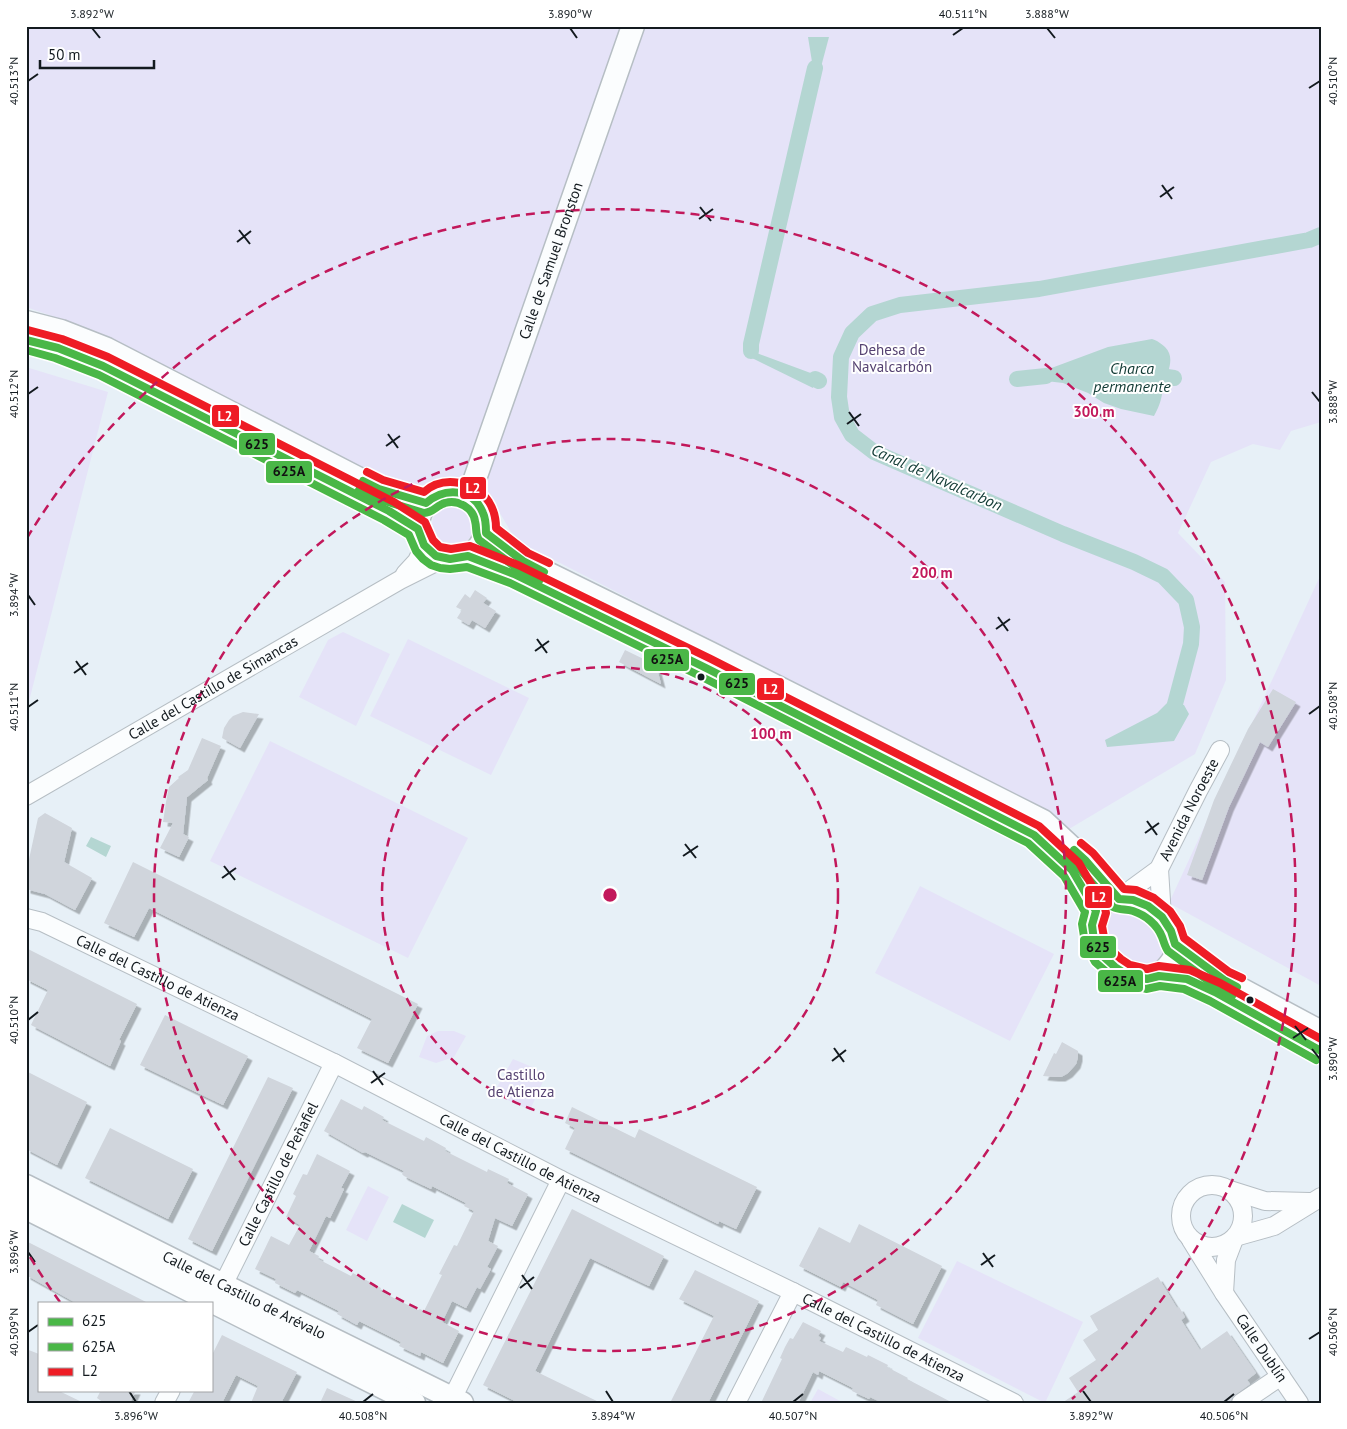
<svg xmlns="http://www.w3.org/2000/svg" width="1347" height="1429" viewBox="0 0 1347 1429" font-family="'PT Sans',sans-serif">
	<defs>
		<filter id="shadow"><feDropShadow dx="4.5" dy="4.5" stdDeviation="0" flood-color="#0004"/></filter>
	</defs>
	<rect width="100%" height="100%" fill="#e7f0f7"/>
	<path fill="#e5e3f8" d="M26,26h1295v396l-30,9 -11,19 -27,-6 -42,18 -33,71 47,49 1,98 -31,74 -126,75 -8,-9 -534,-274 -16,-14 -27,-46 -25,-7 -28,6h-22l-21,-3 -333,-165 -29,-10z
		M26,367l82,25 -82,321z
		M432 525a21 21 0 1 1 42 0a21 21 0 1 1-42 0Z
		M1321,574v412l-152,-83z
		M343,632l47,22 -34,72 -57,-29 29,-57z
		M408,639l121,59 -38,77 -121,-59z
		M270,741l198,97 -60,120 -198,-97z
		M920,886l134,68 -44,87 -135,-68z
		M1125,910c20,6 35,17 43,36l-9,18c-28,11 -40,-7 -57,-27l2,-17 10,-8z
		M438,1031h16l12,5 -12,21 -18,6 -17,-6 8,-21z
		M513,1059l24,10 7,10 -14,31 -27,-12 -7,-9z
		M368,1186l21,11 -22,44 -21,-11z
		M957,1261l126,61 -38,81 -127,-65z
		M818,1389l22,12v2h-30z"/>
	<path fill="#b4d6d2" d="M808,37h21l-8,30 -8,1z
		M1152,339c6,2 8,4 13,8 11,11 2,26 -1,38 -3,14 -3,18 -10,31l-33,-7 -17,-6 -16,-10 -25,-10 -17,-2v-11l62,-23z
		M751,351l65,24 -3,13 -63,-31z
		M1168,702l16,3 5,9 -15,27 -67,6 -2,-7 52,-27z
		M91,837l20,9 -5,11 -20,-11z
		M402,1204l32,16 -9,18 -32,-16z"/>
	<g fill="none" stroke-linecap="round" stroke-linejoin="round">
		<path stroke="#b4d6d2" stroke-width="16" d="M751,351v-7l64,-276
			M1167,377l7,1
			M815,379l4,2
			M1017,379l29,-3
			M1175,704l16,-60 1,-17 -6,-27 -23,-24 -29,-14 -71,-28 -189,-82 -22,-17 -10,-18 -3,-20 2,-40 11,-24 20,-19 28,-9 139,-16 270,-49 12,-5"/>
	</g>
	<path fill="#d0d5dc" filter="url(#shadow)" d="M475,590l12,8 -4,5 13,8 -11,17 -13,-8 -3,5 -12,-7 5,-8 -6,-3 9,-13 5,4z
		M625,650l31,15 5,19 -42,-22z
		M1273,689l23,13 -28,45 -8,-5 -31,65 -27,73 -15,-5 27,-75 34,-71z
		M243,712l16,2 -19,34 -18,-10 2,-10 5,-8 4,-4z
		M202,738l19,8 -14,32 1,2 -21,17 -4,37 6,3 -10,20 -19,-9 13,-25 -10,-1 3,-20 3,-15 10,-9 -1,-1 10,-7z
		M45,813l27,15 -8,34 28,16 -17,32 -30,-16 -19,-5v-16l12,-55z
		M133,862l285,142 -30,59 -31,-15 15,-29 -223,-111 -15,29 -30,-14z
		M26,948l111,56 -18,36 2,1 -11,25 -79,-41 17,-35 -22,-11z
		M165,1015l83,41 -25,49 -83,-40z
		M1062,1042l16,9v6l-2,7 -8,9 -7,4h-7l-11,-1 11,-23 2,1z
		M26,1071l61,31 -30,63 -31,-16z
		M268,1077l25,11 -81,163 -24,-12z
		M341,1099l21,11 2,-4 20,11 -2,3 42,21 2,-4 20,11 -1,3 42,21 1,-3 21,10 -2,4 21,11 -16,32 -17,-8 -7,23 10,5 -11,21 4,2 -11,20 -3,-2 -11,21 -14,-7 -10,21 17,9 -16,32 -22,-11 -1,4 -21,-10 2,-4 -42,-21 -2,4 -20,-11 2,-3 -42,-21 -2,3 -20,-10 1,-4 -21,-10 16,-33 18,9 11,-20 -14,-8 10,-21 -3,-2 10,-20 4,1 10,-21 33,17 -9,17 3,1 -14,29 -4,-2 -17,35 10,5 -1,3 33,17 2,-3 28,15 -1,3 38,19 2,-1 4,2 18,-36 -3,-1 15,-29 3,1 17,-35 -10,-5 2,-3 -34,-17 -1,3 -27,-13 -2,-2 2,-3 -39,-19 -2,1 -39,-22z
		M572,1107l63,31 4,-9 118,58 -21,42 -17,-8 -1,3 -153,-75 10,-21 -10,-5z
		M110,1128l83,41 -25,50 -83,-41z
		M572,1209l92,47 -15,30 -59,-28 -55,113 66,32h-82l-36,-18z
		M859,1224l83,42 -29,58 -37,-19 2,-5 -35,-18 -2,5 -42,-21 20,-39 31,16z
		M26,1241l122,62h-72l-50,-28z
		M695,1270l64,31 -51,102h-38l44,-87 -35,-17z
		M1158,1277l19,31 2,-1 6,10 -4,3 19,30 27,-19 29,42 -9,7 3,4 -15,11 -3,3 -1,5h-169l16,-11 -9,-14 27,-18 -13,-20 15,-10 -8,-14z
		M803,1322l18,9 -3,5 3,2 -2,3 24,11 3,-5 21,10 1,-2 20,10 -1,2 21,11 -1,1 46,24h-70l-13,-6 -1,2 -17,-8 1,-3 -34,-17 -1,4 -5,-3 -15,31h-37l21,-44 -2,-1 5,-11 5,-9 3,1z
		M222,1335l75,37 -16,31h-30l7,-17 -22,-11 -14,28h-34l7,-13h16v-33z
		M26,1349l13,5v36h18l27,13h-58z
		M327,1388l33,15h-40z
		M101,1390h35l-6,13h-26l-7,-5z"/>
	<g fill="none" stroke-linecap="round" stroke-linejoin="round">
		<defs>
			<g id="minor">
				<path d="M405,574l12,-13 7,-15"/>
				<path id="s1" d="M26,796l374,-216 42,-21"/>
				<path d="M1159,869l3,48"/>
				<path id="s2" d="M1121,899l12,-11 26,-19 39,-78 22,-41"/>
				<path id="s3" d="M26,918l16,4 292,141 227,117 232,112 221,111"/>
				<circle cx="1212" cy="1216" r="31"/>
				<path d="M1230,1190l35,11 45,1"/>
				<path d="M1235,1237l39,-11 47,-29"/>
				<path id="s4" d="M1191,1240l33,53 75,110"/>
				<path d="M1224,1293l2,-33 8,-21"/>
				<path id="s5" d="M218,1295l116,-232"/>
				<path d="M164,1403l7,-13"/>
				<path d="M450,1403l111,-223"/>
				<path d="M736,1403l57,-111"/>
				<path d="M1241,1403l40,-27"/>
			</g>
			<g id="tertiary">
				<path d="M26,322l35,9 46,18 272,140 47,14"/>
				<path d="M26,340l32,8 45,18 286,145 29,18"/>
				<circle cx="452" cy="526" r="34"/>
				<path id="s6" d="M469,496l164,-470"/>
				<path d="M486,533l37,28 187,92 333,168 42,39 34,39"/>
				<path d="M468,556l46,18 26,13"/>
				<path d="M891,762l143,73 38,35 24,41"/>
				<path d="M1119,899c10,1 21,2 30,7 15,9 33,33 25,52 -3,6 -7,10 -12,15 -7,6 -16,6 -25,4 -4,-1 -8,-2 -11,-3 -25,-11 -52,-56 -18,-73 3,-1 8,-2 11,-2z"/>
				<path d="M1175,944l49,36 97,52"/>
				<path d="M1159,976l28,3 28,13 106,59"/>
				<path id="s7" d="M26,1186l175,88 261,129"/>
				<path d="M26,1208l388,195"/>
			</g>
		</defs>
		<use href="#minor" stroke="#b6bec4" stroke-width="20"/>
		<use href="#tertiary" stroke="#b6bec4" stroke-width="25"/>
		<use href="#minor" stroke="#fbfdfe" stroke-width="18"/>
		<use href="#tertiary" stroke="#fbfdfe" stroke-width="22"/>
		<defs>
			<path id="bus-1" d="M26,340l32,8 45,18 286,145 29,18 6,16 12,11 14,3 18,-3 46,18 192,94 328,167 38,35 24,41 -4,14 2,15 9,16 12,11 11,7 21,5 12,-3 28,3 28,13 106,59
				M363,481l16,8 47,14c19,-16 47,-15 57,10 3,6 3,13 3,20l37,28 21,11
				M1074,850l11,10 34,39 14,1 15,6 14,11 9,14 4,13 49,36 13,7"/>
			<path id="bus-2" d="M26,350l29,8 44,17 285,145 25,15 7,16 7,8 8,6 9,3 10,1 17,-2 43,16 192,94 326,166 36,33 21,36 -3,12 3,19 10,19 15,13 13,8 23,6 14,-3 24,3 26,12 106,59
				M359,490l16,8 49,15c9,0 13,-8 21,-10 13,-4 28,5 30,18 2,7 0,13 4,19l39,29 21,12
				M1067,857l11,10 35,40c6,3 13,2 20,4 12,4 24,13 29,26 2,5 3,10 6,14l50,37 14,8"/>
			<path id="bus-3" d="M28,330l34,9 46,18 286,145 31,20 8,18 7,7 11,2 19,-3 48,19 193,94 328,167 40,37 26,45 1,5 -4,13 2,11 7,13 10,9 9,6 17,4 12,-3 31,4 30,13 101,56
				M367,472l16,8 41,12c19,-17 51,-11 65,10 5,8 7,17 7,26l32,25 21,10
				M1081,843l12,10 31,36 12,1 18,8 16,13 10,15 4,12 45,34 13,6"/>
		</defs>
		<use href="#bus-1" stroke="#fff" stroke-width="11"/>
		<use href="#bus-2" stroke="#fff" stroke-width="11"/>
		<use href="#bus-3" stroke="#fff" stroke-width="11"/>
		<use href="#bus-1" stroke="#4ab747" stroke-width="8"/>
		<use href="#bus-2" stroke="#4ab747" stroke-width="8"/>
		<use href="#bus-3" stroke="#ee1c25" stroke-width="8"/>
	</g>
	<path fill="none" stroke="#131a1f" stroke-width="2" d="M92,28l8,10M570,28l7,10M1047,28l8,10M953,35l10,-7M28,81l10,-7M1309,88l11,-7M1162,185l10,14M1160,197l14,-10M700,207l11,14M699,219l14,-10M239,230l11,14M237,242l14,-11M1312,392l8,10M28,394l10,-7M849,412l10,14M847,424l14,-10M388,434l10,14M386,446l14,-10M28,595l7,10M998,617l10,14M996,629l14,-10M537,639l10,14M535,651l14,-10M76,661l10,14M74,673l14,-10M28,707l10,-7M1309,714l11,-8M1147,821l10,14M1145,833l14,-10M685,844l11,14M683,856l15,-10M224,866l11,14M222,878l14,-10M28,1020l10,-8M1295,1026l11,14M1293,1038l15,-10M834,1048l10,14M1312,1049l8,10M832,1061l14,-11M373,1071l10,14M371,1083l14,-10M28,1252l7,10M983,1253l10,14M981,1265l14,-10M522,1275l10,14M520,1288l14,-11M28,1332l10,-7M1309,1339l11,-7M129,1391l7,11M606,1391l7,11M1083,1391l8,11M363,1402l10,-8M793,1402l10,-8M1224,1402l10,-8"/>
	<g fill="none" stroke="#c2185b" stroke-width="2.5" stroke-dasharray="9 6">
		<circle cx="610" cy="895" r="228"/>
		<circle cx="610" cy="895" r="456"/>
		<path d="M60 1302A684 684 0 0 1 27 1252M27 538A684 684 0 1 1 1072 1399"/>
	</g>
	<g fill="#131a1f" stroke="#fff" stroke-width="2">
		<circle cx="701" cy="677" r="4.5"/>
		<circle cx="1250" cy="1000" r="4.5"/>
	</g>
	<g text-anchor="middle" stroke-width="4" stroke-linejoin="round" paint-order="stroke">
		<g font-size="15" fill="#131a1f" stroke="#fff">
			<text dy="5" stroke="none"><textPath href="#s6" startOffset="249">Calle de Samuel Bronston</textPath></text>
			<text dy="5" stroke="none"><textPath href="#s1" startOffset="216">Calle del Castillo de Simancas</textPath></text>
			<text dy="5" stroke="none"><textPath href="#s2" startOffset="115">Avenida Noroeste</textPath></text>
			<text dy="5" stroke="none"><textPath href="#s3" startOffset="145">Calle del Castillo de Atienza</textPath></text>
			<text dy="5" stroke="none"><textPath href="#s3" startOffset="550">Calle del Castillo de Atienza</textPath></text>
			<text dy="5" stroke="none"><textPath href="#s5" startOffset="135">Calle Castillo de Peñafiel</textPath></text>
			<text dy="5" stroke="none"><textPath href="#s7" startOffset="244">Calle del Castillo de Arévalo</textPath></text>
			<text dy="5" stroke="none"><textPath href="#s3" startOffset="955">Calle del Castillo de Atienza</textPath></text>
			<text dy="5" stroke="none"><textPath href="#s4" startOffset="129">Calle Dublín</textPath></text>
		</g>
		<g font-size="15" fill="#564372" stroke="#fff">
			<text x="892" y="355">Dehesa de<tspan x="892" dy="17">Navalcarbón</tspan></text>
			<text x="521" y="1080">Castillo<tspan x="521" dy="17">de Atienza</tspan></text>
		</g>
		<g font-size="16" font-style="italic" fill="#113a34" stroke="#fff">
			<text x="1132" y="374">Charca<tspan x="1132" dy="18">permanente</tspan></text>
			<text transform="translate(937 477) rotate(24)" y="6">Canal de Navalcarbon</text>
		</g>
	</g>
	<circle cx="610" cy="895" r="8" fill="#c2185b" stroke="#fff" stroke-width="2.5"/>
	<g font-size="15" text-anchor="middle" font-weight="bold" fill="#c2185b" stroke="#fff" stroke-width="4" stroke-linejoin="round" paint-order="stroke">
		<text x="1094" y="417">300 m</text>
		<text x="932" y="578">200 m</text>
		<text x="771" y="739">100 m</text>
	</g>
	<g stroke="#fff" stroke-width="2">
		<rect x="211" y="404" width="29" height="24" rx="5" fill="#ee1c25"/>
		<rect x="238" y="432" width="38" height="24" rx="5" fill="#4ab747"/>
		<rect x="265" y="460" width="48" height="24" rx="5" fill="#4ab747"/>
		<rect x="459" y="476" width="28" height="24" rx="5" fill="#ee1c25"/>
		<rect x="643" y="648" width="47" height="24" rx="5" fill="#4ab747"/>
		<rect x="718" y="672" width="38" height="24" rx="5" fill="#4ab747"/>
		<rect x="756" y="677" width="29" height="24" rx="5" fill="#ee1c25"/>
		<rect x="1084" y="885" width="29" height="24" rx="5" fill="#ee1c25"/>
		<rect x="1079" y="935" width="38" height="24" rx="5" fill="#4ab747"/>
		<rect x="1097" y="969" width="47" height="24" rx="5" fill="#4ab747"/>
	</g>
	<g font-size="14" text-anchor="middle" font-weight="bold" fill="#fff">
		<text x="225" y="421">L2</text>
		<text x="473" y="493">L2</text>
		<text x="771" y="694">L2</text>
		<text x="1099" y="902">L2</text>
	</g>
	<g font-size="14" text-anchor="middle" font-weight="bold" fill="#111">
		<text x="257" y="449">625</text>
		<text x="289" y="476">625A</text>
		<text x="667" y="664">625A</text>
		<text x="737" y="688">625</text>
		<text x="1098" y="952">625</text>
		<text x="1120" y="986">625A</text>
	</g>
	<rect width="1347" height="1429" fill="none" stroke="#ffffff" stroke-width="55"/>
	<rect x="38" y="1302" width="175" height="90" fill="#ffffff" stroke="#a1a3a5"/>
	<rect x="48" y="1318" width="25" height="8" fill="#4ab747" stroke="#a1a3a5"/>
	<text x="82" y="1326" font-size="15" fill="#131a1f">625</text>
	<rect x="48" y="1343" width="25" height="8" fill="#4ab747" stroke="#a1a3a5"/>
	<text x="82" y="1352" font-size="15" fill="#131a1f">625A</text>
	<rect x="48" y="1368" width="25" height="8" fill="#ee1c25" stroke="#a1a3a5"/>
	<text x="82" y="1376" font-size="15" fill="#131a1f">L2</text>
	<path d="M40 60v8h114v-8" fill="none" stroke="#131a1f" stroke-width="2.5"/>
	<text x="48" y="60" font-size="15" fill="#131a1f" stroke="#ffffff" stroke-width="4" paint-order="stroke">50 m</text>
	<rect x="28" y="28" width="1292" height="1374" fill="none" stroke="#131a1f" stroke-width="2"/>
	<g font-size="12" text-anchor="middle" fill="#131a1f">
		<text x="92" y="18">3.892°W</text>
		<text x="570" y="18">3.890°W</text>
		<text x="963" y="18">40.511°N</text>
		<text x="1047" y="18">3.888°W</text>
		<text transform="translate(1333 81) rotate(-90)" y="4">40.510°N</text>
		<text transform="translate(14 81) rotate(-90)" y="4">40.513°N</text>
		<text transform="translate(14 394) rotate(-90)" y="4">40.512°N</text>
		<text transform="translate(1333 402) rotate(-90)" y="4">3.888°W</text>
		<text transform="translate(14 595) rotate(-90)" y="4">3.894°W</text>
		<text transform="translate(1333 706) rotate(-90)" y="4">40.508°N</text>
		<text transform="translate(14 707) rotate(-90)" y="4">40.511°N</text>
		<text transform="translate(14 1020) rotate(-90)" y="4">40.510°N</text>
		<text transform="translate(1333 1059) rotate(-90)" y="4">3.890°W</text>
		<text transform="translate(14 1252) rotate(-90)" y="4">3.896°W</text>
		<text transform="translate(1333 1332) rotate(-90)" y="4">40.506°N</text>
		<text transform="translate(14 1332) rotate(-90)" y="4">40.509°N</text>
		<text x="136" y="1420">3.896°W</text>
		<text x="363" y="1420">40.508°N</text>
		<text x="613" y="1420">3.894°W</text>
		<text x="793" y="1420">40.507°N</text>
		<text x="1091" y="1420">3.892°W</text>
		<text x="1224" y="1420">40.506°N</text>
	</g>
</svg>
